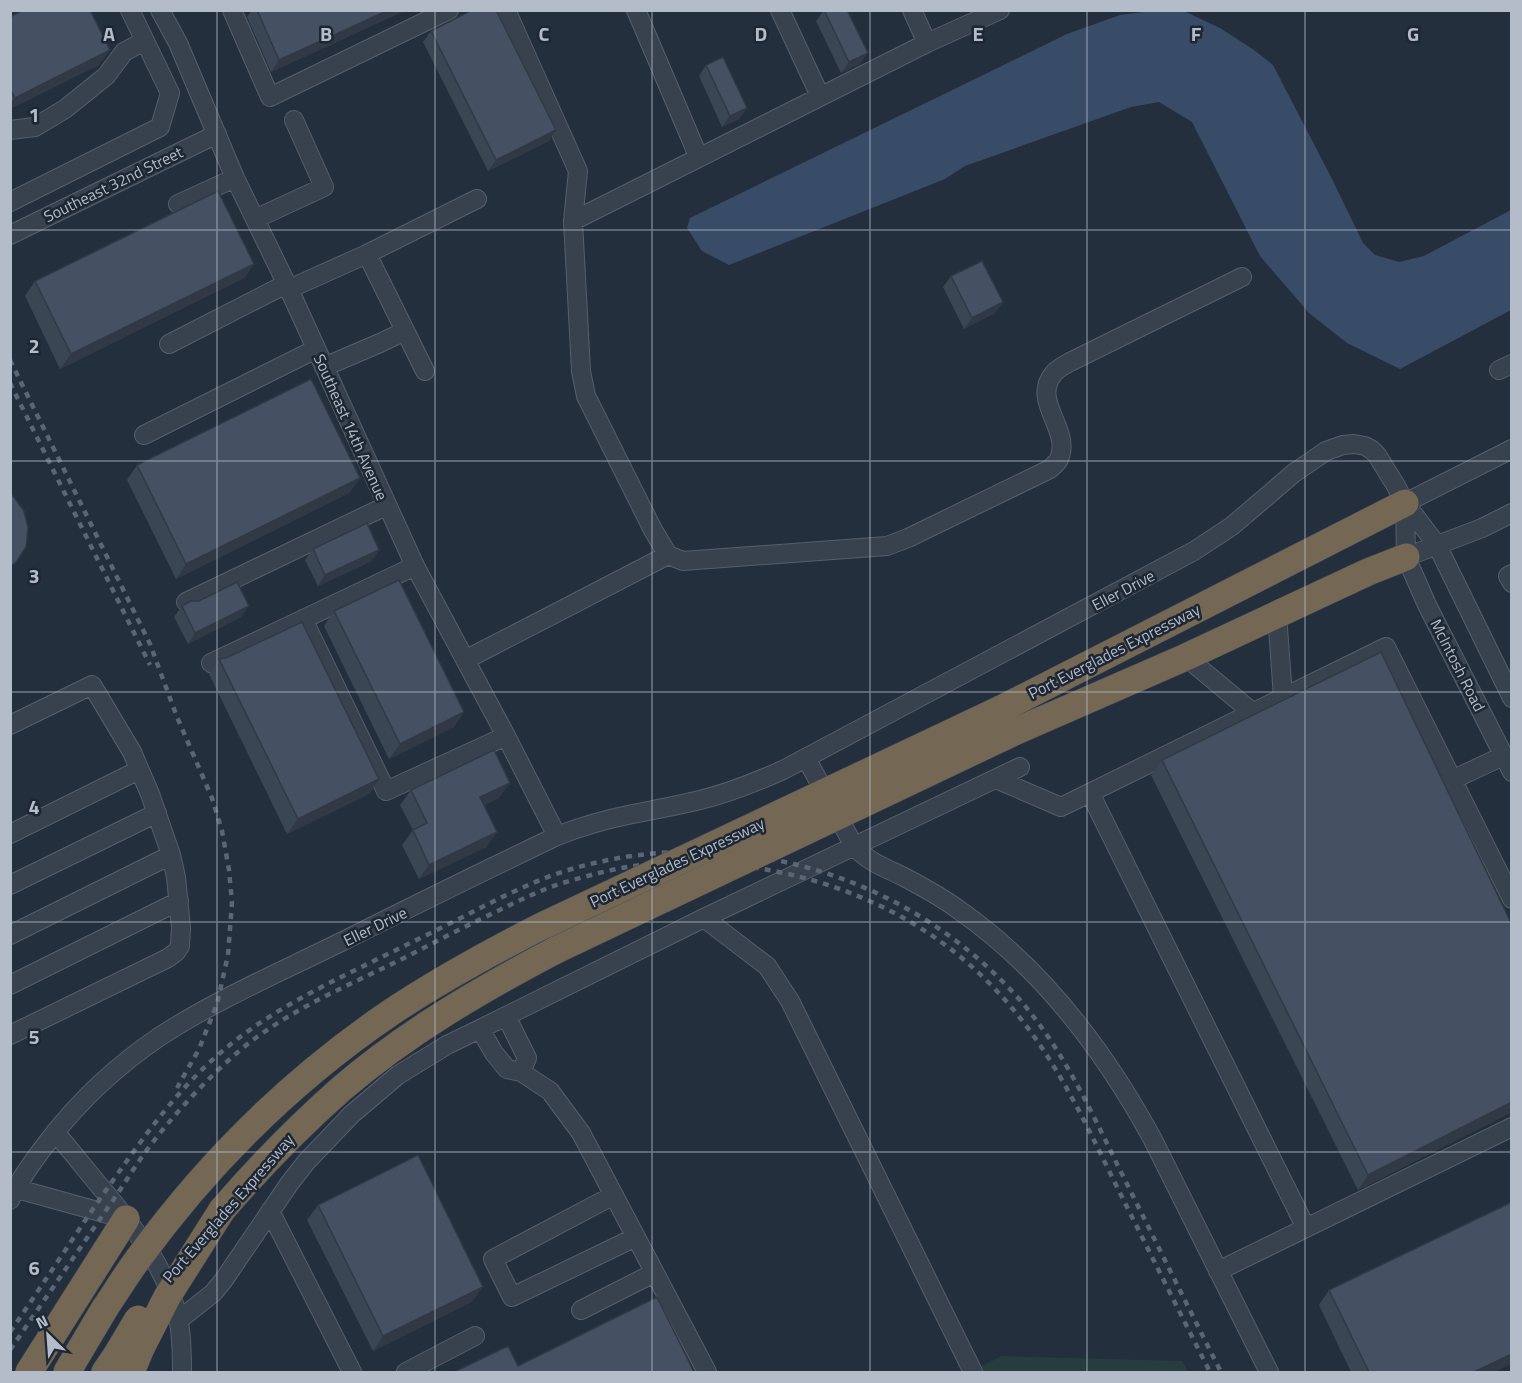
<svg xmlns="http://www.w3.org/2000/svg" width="1522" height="1383" viewBox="0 0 1522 1383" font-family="'Titillium Web',sans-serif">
	<rect width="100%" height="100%" fill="#242f3e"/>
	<path fill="#263c3f" d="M1002,1356l180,5 6,11h-219z"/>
	<path fill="#394c67" d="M1152,11l34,1 34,16 34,22 19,15 60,116 30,62 12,12 24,7 25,-6 87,-46v100l-111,59 -53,-26 -38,-30 -49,-57 -68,-134 -33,-20 -28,5 -166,59 -20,13 -216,86 -27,-14 -15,-23 3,-10 377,-184 53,-19z"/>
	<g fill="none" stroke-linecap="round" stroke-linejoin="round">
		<defs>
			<path id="minor" d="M160,10l18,33 57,135 54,111 126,277 91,170 51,100
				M232,10l38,87 179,-87
				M506,10l72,161 -5,50 8,150 5,25 67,134 15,25 15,6 204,-15 21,-8 142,-69c3,-3 8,-7 9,-10 13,-30 -29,-58 -5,-86 3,-4 11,-8 16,-11l172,-85
				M636,10l63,148
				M780,10l40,86
				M912,10l15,33
				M10,130l25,-3 30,-18 41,-33 18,-24 20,-11
				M10,202l150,-75 10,-34 -40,-83
				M178,204l57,-26
				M255,219l69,-32 -30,-67
				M573,221l354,-178 73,-33
				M10,235l207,-101
				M367,254l110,-55
				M289,289l78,-35 58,117
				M169,344l117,-60
				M324,367l56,-24 25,-12
				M1499,370l13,-6
				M144,435l172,-86
				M1405,503l1,54 21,48 85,167
				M1405,503l107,-54
				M1406,557l76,-29 30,-15
				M1512,574l-4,2 4,7
				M186,602l200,-96
				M1277,614l6,83
				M303,619l83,172 120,-55
				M1186,657l66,55
				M465,660l203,-105
				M211,663l204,-97
				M10,725l82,-40 40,67 18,42 21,61 5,22 5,51 -1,18 -4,6 -8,6 -158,77
				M806,758l48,88c14,16 32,22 50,31 19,10 38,20 55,33 83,58 145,140 193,228l117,234
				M996,779l65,28 325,-160 126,252
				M1452,780l51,-24
				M1090,793l216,435
				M10,834l129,-64
				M10,885l147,-72
				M704,918l63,48 23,35 183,371
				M10,935l161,-80
				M10,985l169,-84
				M506,1016l21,42 -6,14
				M480,1029l14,24 13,16 14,3 29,19 31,42 126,239
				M55,1132c18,21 35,43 53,64 30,37 59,74 70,122 4,17 4,37 4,54
				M10,1187l116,32
				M614,1195l-121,64 19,38 124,-60
				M10,1200c10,-22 25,-42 40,-61 30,-39 68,-74 109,-102 58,-38 124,-66 186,-97 70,-35 141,-70 212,-104 23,-9 46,-16 71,-21 24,-5 48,-9 72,-15 29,-7 56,-18 83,-30l411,-219 38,-25 62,-53 32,-22 17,-6 11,-1 11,2 7,4 5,5 19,31 9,17 32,42 75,153
				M270,1211l82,161
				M1218,1271l294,-144
				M581,1310l73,-37
				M179,1320l34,-27 10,-12 66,-97 18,-23 45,-47 46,-39 49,-30 33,-16 224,-111 316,-151
				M406,1372l69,-36"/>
			<path id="highway" d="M1001,709l404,-206
				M1012,733l174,-76 182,-85 38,-15
				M222,1210c37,-43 76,-83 119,-121 65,-56 139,-99 215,-139
				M29,1372l97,-153
				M67,1372l38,-64
				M105,1372l11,-16"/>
		</defs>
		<use href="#minor" stroke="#565f6c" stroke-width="20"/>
		<use href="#highway" stroke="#434c59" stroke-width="28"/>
		<use href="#minor" stroke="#38414e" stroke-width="18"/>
		<use href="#highway" stroke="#746855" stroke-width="27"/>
		<path stroke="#5a6575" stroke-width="4.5" stroke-dasharray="6 6" stroke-linecap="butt" d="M10,360l140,284 27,73 35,81 10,33 7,39 3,32 -4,53 -11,49 -18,45 -22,39
			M10,383l140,282
			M10,1332c32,-46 62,-93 94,-139 32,-45 64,-92 105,-130 55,-52 125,-82 193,-116 27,-13 55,-27 82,-41 22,-11 45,-22 69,-31 159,-55 337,-10 454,111 51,52 81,119 113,184 34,68 67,135 101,202
			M10,1350c33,-48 66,-96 99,-144 13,-18 24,-37 37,-55 25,-33 53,-64 84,-92 49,-45 113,-71 172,-100 27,-14 54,-28 81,-41 25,-12 50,-25 76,-34 34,-10 70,-20 106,-21 116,-5 235,33 319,115 63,61 95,132 133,209 31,62 62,124 93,185"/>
		<defs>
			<path id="highway-bridge" d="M556,950l456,-217
				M105,1308c11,-16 21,-33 33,-49 69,-95 155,-180 252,-246 48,-32 99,-60 150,-86l461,-218
				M116,1356l22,-37
				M131,1372l10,-24 26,-51 55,-87"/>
		</defs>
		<use href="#highway-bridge" stroke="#434c59" stroke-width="28" stroke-linecap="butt"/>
		<use href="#highway-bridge" stroke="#746855" stroke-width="27"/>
	</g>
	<path fill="#3b4654" d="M252,10h154l-135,62 -24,-55z
		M824,10l36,54 -19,9 -25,-52z
		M10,17l89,48 -89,44z
		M431,31l118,110 -61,30 -65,-129z
		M706,65l41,43 -8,11 -17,8 -23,-51z
		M254,264l-10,14 -184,91 -35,-73 10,-15z
		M951,276l52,26 -8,11 -31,16 -21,-42z
		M137,465l223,13 -11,15 -173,86 -49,-99z
		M313,549l59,12 -54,25 -13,-26z
		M182,606l59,11 -53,27 -14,-27z
		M334,611l120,116 -65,32 -65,-133z
		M219,659l160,120 -10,15 -82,40 -78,-160z
		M1162,760l350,352 -154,78 -207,-415z
		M411,790l88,8 -15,7 13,27 -11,15 -67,32 -17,-34 11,-15 -13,-25z
		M318,1205l155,96 -100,50 -66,-131z
		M1329,1290l165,82h-143l-32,-67z"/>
	<path fill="#303945" d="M389,10h17l-135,62 8,-12z
		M110,50l-11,15 -89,44v-5l5,-6z
		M868,53l-8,11 -19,9 8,-11z
		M747,108l-8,11 -17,8 8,-11z
		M556,130l-7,11 -61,30 8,-11z
		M254,264l-10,14 -184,91 11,-15z
		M1003,302l-8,11 -31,16 8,-11z
		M360,478l-11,15 -173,86 10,-15z
		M379,550l-7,11 -54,25 7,-11z
		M249,606l-8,11 -53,27 7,-11z
		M464,712l-10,15 -65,32 11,-15z
		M379,779l-10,15 -82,40 11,-15z
		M510,783l-11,15 -29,14 10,-15z
		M497,832l-11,15 -67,32 10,-14z
		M1512,1102v10l-154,78 10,-15z
		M483,1287l-10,14 -100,50 10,-15z
		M1512,1354v10l-18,8h-20z"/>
	<path fill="#455162" stroke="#303945" stroke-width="1.5" d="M23,10h67l20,40 -95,48 -5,-9v-72z
		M257,10h132l-110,50z
		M472,10h24l60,120 -60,30 -65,-129z
		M824,10h23l21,43 -19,9z
		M723,57l24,51 -17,8 -24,-51z
		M218,191l36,73 -183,90 -36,-73z
		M982,261l21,41 -31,16 -21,-42z
		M311,379l49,99 -174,86 -49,-99z
		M10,494l3,2 11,15 4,17 -2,19 -10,15 -6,4z
		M367,523l12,27 -54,25 -12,-26z
		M399,580l65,132 -64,32 -66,-133z
		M237,582l12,24 -54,27 -13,-27 9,-5h8z
		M302,622l77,157 -81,40 -79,-160 7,-1z
		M1381,652l131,273v177l-144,73 -206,-415z
		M494,750l16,33 -30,14 17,35 -68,33 -16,-35 14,-7 -16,-33z
		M418,1155l65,132 -100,49 -65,-131z
		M1512,1202v152l-38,18h-105l-40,-82z
		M657,1297l37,75h-240l54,-26 10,20z"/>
	<path fill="none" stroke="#b4bcc9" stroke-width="1.5" stroke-opacity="0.55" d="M217,10v1362M435,10v1362M652,10v1362M870,10v1362M1087,10v1362M1305,10v1362M10,230h1502M10,461h1502M10,692h1502M10,922h1502M10,1152h1502"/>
	<g text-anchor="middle" stroke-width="5" stroke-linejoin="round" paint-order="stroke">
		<g font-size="16" fill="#b4bcc9" stroke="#1d2633">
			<text transform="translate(113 184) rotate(-26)" y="6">Southeast 32nd Street</text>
			<text transform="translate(351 427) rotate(66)" y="6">Southeast 14th Avenue</text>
			<text transform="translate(1123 590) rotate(-28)" y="6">Eller Drive</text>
			<text transform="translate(1114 651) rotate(-27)" y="6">Port Everglades Expressway</text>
			<text transform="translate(1458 665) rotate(63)" y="6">McIntosh Road</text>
			<text transform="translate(677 862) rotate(-25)" y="6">Port Everglades Expressway</text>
			<text transform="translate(375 926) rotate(-26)" y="6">Eller Drive</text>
			<text transform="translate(228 1208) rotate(-49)" y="6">Port Everglades Expressway</text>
		</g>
	</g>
	<g font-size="20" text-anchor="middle" font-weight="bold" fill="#b4bcc9" stroke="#1d2633" stroke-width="5" stroke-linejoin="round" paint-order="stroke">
		<text x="109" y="41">A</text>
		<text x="326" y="41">B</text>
		<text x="544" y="41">C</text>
		<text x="761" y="41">D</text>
		<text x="978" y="41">E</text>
		<text x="1196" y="41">F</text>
		<text x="1413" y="41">G</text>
		<text x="34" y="122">1</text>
		<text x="34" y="353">2</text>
		<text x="34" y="583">3</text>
		<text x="34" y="814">4</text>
		<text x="34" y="1044">5</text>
		<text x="34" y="1275">6</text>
	</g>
	<rect width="1522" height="1383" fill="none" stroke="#b4bcc9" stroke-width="24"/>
	<g transform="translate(48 1335) rotate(335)" stroke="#1d2633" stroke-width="4.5" paint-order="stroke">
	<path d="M0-4.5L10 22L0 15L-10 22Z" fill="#b4bcc9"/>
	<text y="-9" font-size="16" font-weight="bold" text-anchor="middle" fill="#b4bcc9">N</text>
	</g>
</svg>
